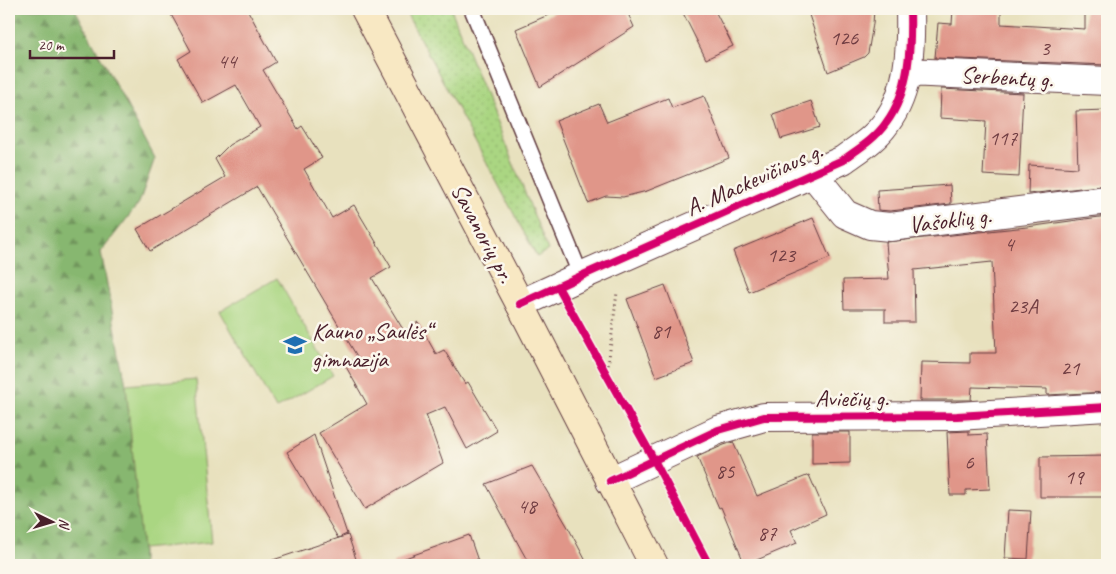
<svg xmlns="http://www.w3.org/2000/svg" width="1116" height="574" viewBox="0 0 1116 574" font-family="Caveat,sans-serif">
	<defs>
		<pattern id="grass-dots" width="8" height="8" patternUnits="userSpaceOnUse" patternTransform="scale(1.25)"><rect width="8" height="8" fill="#aad682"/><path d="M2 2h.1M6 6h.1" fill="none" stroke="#94b770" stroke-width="1.8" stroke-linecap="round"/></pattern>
		<pattern id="forest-firs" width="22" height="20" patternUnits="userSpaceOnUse" patternTransform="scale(1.25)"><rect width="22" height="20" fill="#87b770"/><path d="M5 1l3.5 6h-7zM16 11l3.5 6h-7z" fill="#70945c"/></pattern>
	</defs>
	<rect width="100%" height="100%" fill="#fbf7ec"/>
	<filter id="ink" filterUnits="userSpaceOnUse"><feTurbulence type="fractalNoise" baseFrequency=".02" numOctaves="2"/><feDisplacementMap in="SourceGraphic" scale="10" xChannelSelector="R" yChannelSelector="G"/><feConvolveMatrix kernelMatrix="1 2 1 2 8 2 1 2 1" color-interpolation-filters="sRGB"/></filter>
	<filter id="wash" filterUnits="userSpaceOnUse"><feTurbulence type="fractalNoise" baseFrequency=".0096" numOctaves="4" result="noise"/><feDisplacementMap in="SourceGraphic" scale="20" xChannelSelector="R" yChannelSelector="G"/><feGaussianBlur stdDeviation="1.12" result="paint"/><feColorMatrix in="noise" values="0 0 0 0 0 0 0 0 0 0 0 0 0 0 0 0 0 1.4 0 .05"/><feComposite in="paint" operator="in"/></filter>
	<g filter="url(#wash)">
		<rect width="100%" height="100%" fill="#e8e1be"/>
		<path fill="url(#grass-dots)" stroke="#7a7a56" d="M404,9h47l97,241 -11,7z"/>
		<path fill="url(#forest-firs)" stroke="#686b4e" d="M9,9h66l80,149 -16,45 -38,49 25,133 16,164v16h-133z"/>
		<path fill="#aad682" stroke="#7a7a56" d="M277,278l56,98 -57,33 -56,-98z
			M196,379l16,163 -70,7 -16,-164z"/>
		<g id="blocks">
			<path fill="#e09689" d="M168,9h79l29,53 -13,8 35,59 4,-3 20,32 -18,11 28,49 22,-13 37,62 -19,11 32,53 14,-9 18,32 8,-4 21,34 3,-2 29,49 -30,18 -22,-42 -19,8 17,48 -78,46 -46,-76 48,-29 -22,-39 13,-7 -101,-171 -107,64 -13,-22 88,-52 -10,-18 14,-14 31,-18 -24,-42 -33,18 -25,-44 13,-8z
				M562,9h64l8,18 -94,60 -24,-58z
				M681,9h33l19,37 -27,13z
				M807,9h67l-1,15 -5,29 -4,4 -36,15z
				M953,9h48v15l84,5v-18l22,1v53l-172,-7 3,-35 14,1z
				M941,89l82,4 -4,84 -36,-2 3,-54 -46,-3z
				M704,96l25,62 -82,33 -24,6 -17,-1 -18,7 -32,-82 43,-17 8,18 61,-24 4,10z
				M811,101l9,26 -39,12 -8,-25z
				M1107,110v75l-79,9 1,-29 49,3 -2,-57z
				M950,185l1,19 -61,7 -12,-1 -1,-20z
				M1107,216v176l-60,3v-6l-75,-2 -1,13h-51l1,-38 49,1v-10h26l-4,-91 -78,8 1,52h-30v-13h-41l-1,-29 46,-1 -3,-37 141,-15z
				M813,218l17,40 -81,34 -16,-41z
				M665,285l29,78 -38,14 -29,-78z
				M969,431v4l18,-1 3,55 -24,1v5h-16l-3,-63z
				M812,432h38v31l-38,1z
				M314,435l33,99 -9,4 -51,-86z
				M733,442l24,54 52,-21 17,39 -35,16 6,13 -52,22 -24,-58 -2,1 -22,-51 27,-12z
				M1107,456v41h-67v-40z
				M532,466l37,63 19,36h-58l-8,-14 -36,-67z
				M1008,510l23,1 -3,48 -23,-1z
				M348,535l10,30h-88v-4z
				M469,535l9,26 -12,4h-72v-3z"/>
		</g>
	</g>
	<g filter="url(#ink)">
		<use href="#blocks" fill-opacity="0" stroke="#623c41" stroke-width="1"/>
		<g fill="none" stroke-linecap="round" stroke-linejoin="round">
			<defs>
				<path id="service" d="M472,9l109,267"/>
				<path id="minor" d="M907,72l200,9
					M813,174l32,40 25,11 20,2 217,-27
					M520,304l61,-28 262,-116c15,-11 32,-21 43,-37 24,-32 25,-76 24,-114
					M610,481l108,-51 46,-13 193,-1 150,-9"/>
				<path id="secondary" d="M365,9l155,295 134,261"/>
			</defs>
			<use href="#service" stroke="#623c41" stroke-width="18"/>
			<use href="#minor" stroke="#623c41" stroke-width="30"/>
			<use href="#secondary" stroke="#623c41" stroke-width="30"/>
			<path stroke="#623c41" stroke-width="3" stroke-dasharray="1 4" stroke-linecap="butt" d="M607,375l10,-83"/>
			<use href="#service" stroke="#fff" stroke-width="15"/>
			<use href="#minor" stroke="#fff" stroke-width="28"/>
			<use href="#secondary" stroke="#f8e8c3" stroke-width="28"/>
			<defs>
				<path id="cycleway" d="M558,287l96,173 55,105
					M520,304l61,-28 262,-116c15,-11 32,-21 43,-37 24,-32 25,-76 24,-114
					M610,481l108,-51 46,-13 193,-1 150,-9"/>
			</defs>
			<use href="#cycleway" stroke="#fbf7ec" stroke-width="11"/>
			<use href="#cycleway" stroke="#d6006c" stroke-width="8"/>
		</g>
	</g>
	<defs>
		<symbol id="school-bare" viewBox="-9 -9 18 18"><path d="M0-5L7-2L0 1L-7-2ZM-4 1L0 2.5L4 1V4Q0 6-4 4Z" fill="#1f6fb2" stroke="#fbf7ec" stroke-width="2.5" paint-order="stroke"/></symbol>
	</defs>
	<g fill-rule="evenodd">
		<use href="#school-bare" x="279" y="329" width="32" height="32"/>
	</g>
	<g text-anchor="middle" stroke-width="5" stroke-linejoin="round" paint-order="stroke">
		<g font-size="21" fill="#703d42">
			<text x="844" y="45">126</text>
			<text x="1045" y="55">3</text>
			<text x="227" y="68">44</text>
			<text x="1003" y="145">117</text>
			<text x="1009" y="251">4</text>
			<text x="781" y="262">123</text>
			<text x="1023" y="313">23A</text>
			<text x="661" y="338">81</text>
			<text x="1070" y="375">21</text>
			<text x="969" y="469">6</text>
			<text x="725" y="478">85</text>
			<text x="1074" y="484">19</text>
			<text x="527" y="513">48</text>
			<text x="767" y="540">87</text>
		</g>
		<g font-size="24" fill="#4a1f2b" stroke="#fbf7ec">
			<text transform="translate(1007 77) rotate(3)" y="8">Serbentų g.</text>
			<text transform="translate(754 179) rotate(-24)" y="8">A. Mackevičiaus g.</text>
			<text transform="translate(950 220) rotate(-7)" y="8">Vašoklių g.</text>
			<text transform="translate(483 233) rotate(62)" y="8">Savanorių pr.</text>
			<text x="852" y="406">Aviečių g.</text>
		</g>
		<g font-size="24" fill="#4a1f2b" stroke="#fbf7ec" text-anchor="start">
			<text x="312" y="339">Kauno „Saulės“<tspan x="312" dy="28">gimnazija</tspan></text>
		</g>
	</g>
	<rect width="1116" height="574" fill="none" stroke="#fbf7ec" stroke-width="30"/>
	<g transform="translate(52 522) rotate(95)" stroke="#fbf7ec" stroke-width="4" paint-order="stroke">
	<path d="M0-4L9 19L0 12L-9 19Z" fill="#4a1f2b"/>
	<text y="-8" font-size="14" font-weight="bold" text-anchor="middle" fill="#4a1f2b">N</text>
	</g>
	<path d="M30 50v8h84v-8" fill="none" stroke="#4a1f2b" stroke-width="2.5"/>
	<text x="38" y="50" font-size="15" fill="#4a1f2b" stroke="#fbf7ec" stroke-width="4" paint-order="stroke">20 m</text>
</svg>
